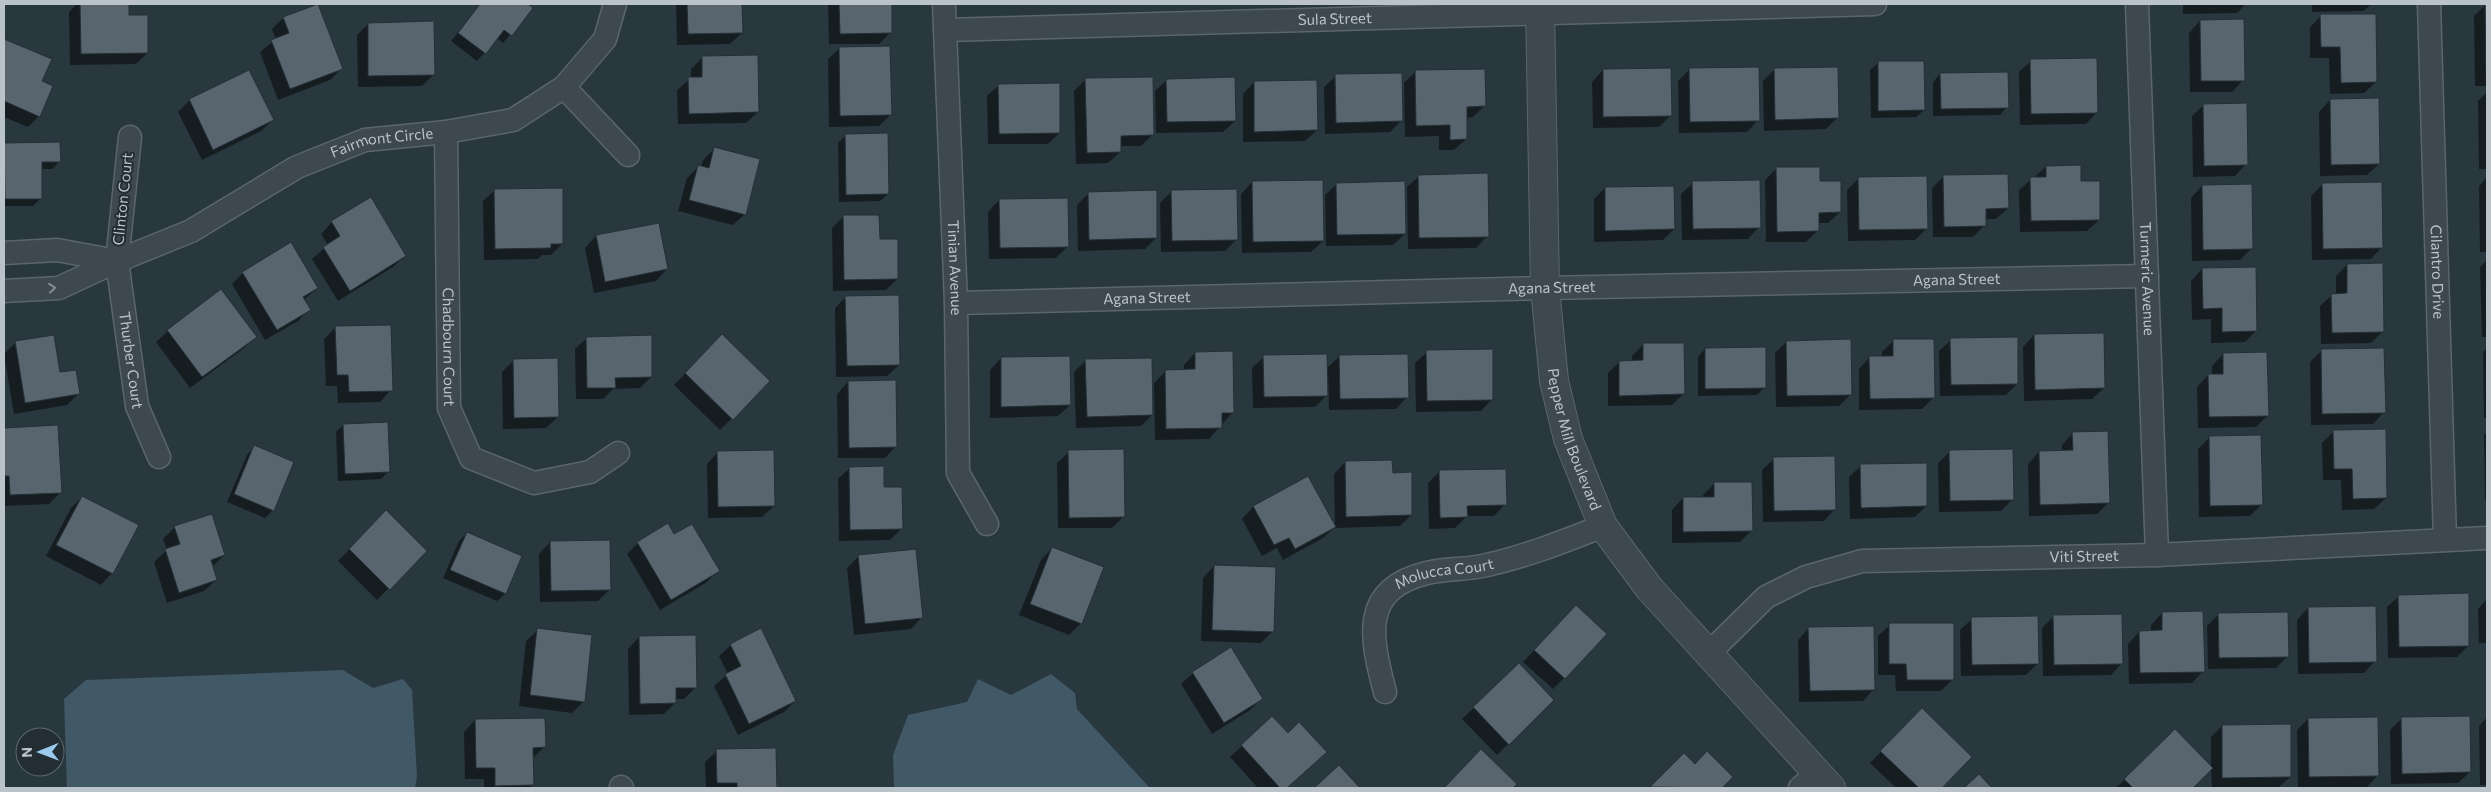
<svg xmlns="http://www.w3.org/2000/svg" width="2491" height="792" viewBox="0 0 2491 792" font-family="Commissioner,sans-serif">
	<rect width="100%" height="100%" fill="#29373f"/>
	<path fill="#415866" d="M343,670l30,18 30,-9 9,11 5,86 -2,12h-348l-3,-89 22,-19z
		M1051,674l24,19 2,16 73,79h-256l-1,-33 15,-40 59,-13 11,-23 33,16z"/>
	<path fill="#0007" d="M77,4h51v13l19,36 -11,11 -66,1 -1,-53z
		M481,4h45l6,4 -29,35 -6,-5 -20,23 -26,-20z
		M676,4h65l1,29 -12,11 -53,1z
		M828,4h62l1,28 -12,12h-50z
		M2183,4h63l-9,9 -54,1z
		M2312,4h59l-7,7 -52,1z
		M2485,5h2v81h-12l-1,-70z
		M2321,16l55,66 -12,11 -34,1 -1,-36h-19v-31z
		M283,18l59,50 -12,12 -52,20 -18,-48 16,-13 -4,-10z
		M2200,21l43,59 -11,12h-42l-1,-59z
		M368,24l66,50 -12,12 -64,1 -1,-52z
		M4,40l46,20 -10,22 -1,34 -11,11 -24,-10z
		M840,48l50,67 -11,11 -50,1 -1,-68z
		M703,57l55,55 -12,11 -68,1 -1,-34 14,-12v-9z
		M2031,61l66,51 -11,12 -66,1 -1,-53z
		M1878,63l46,47 -8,7 -45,1 -1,-48z
		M1775,69l62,49 -11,11 -62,2 -1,-50z
		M1603,70l68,45 -12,12 -66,1 -1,-46z
		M1689,70l69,50 -11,12 -68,1 -1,-52z
		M1416,71l68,35 -11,11 -7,1v21l-12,11h-15v-14l-34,1 -1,-54z
		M1940,74l67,33 -7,8 -67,1v-34z
		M1336,76l65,45 -11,11 -65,2 -1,-47z
		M1086,79l66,56 -11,11h-21v6l-12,11 -32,1 -2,-73z
		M1167,80l68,41 -12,11 -67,1 -1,-42z
		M1254,82l63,48 -12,11 -62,1v-48z
		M999,85l60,48 -11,11h-60l-1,-48z
		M2487,92v77h-8l-1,-68z
		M190,100l83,20 -12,11 -59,29 -24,-48z
		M2330,100l49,64 -12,11 -47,1 -1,-64z
		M2204,105l42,59 -11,12 -42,1 -1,-61z
		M846,135l42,59 -8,7 -41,1 -1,-59z
		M5,144l54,18 -7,7h-11v29l-8,8h-29z
		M715,148l30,66 -12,11 -55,-14 9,-33 11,-11h3l2,-7z
		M2046,167l34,16 19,37 -12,11 -67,1 -1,-42z
		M1776,169l43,13 21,30 -12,11h-11l1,7 -12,12h-40l-1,-62z
		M1419,176l68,60 -11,12 -68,1 -1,-62z
		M1944,176l64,32 -12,11h-11v6l-12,12h-40l-1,-49z
		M2487,177v75h-7l-1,-66z
		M1858,179l69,49 -12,12 -67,1 -1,-51z
		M1252,182l71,59 -12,11 -69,1 -1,-59z
		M1693,183l66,44 -11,12 -66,1 -1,-46z
		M1337,184l68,50 -12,11 -67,1 -1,-51z
		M2323,184l59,63 -11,12 -59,1 -1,-64z
		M2202,186l50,62 -12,12 -48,1 -1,-63z
		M1605,188l69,41 -11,11 -69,2v-43z
		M495,190l67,54 -11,11h-9l-4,4 -54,1 -1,-59z
		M1171,192l66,47 -12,12 -64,1 -1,-49z
		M1089,193l67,45 -11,11 -67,2 -1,-46z
		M999,200l69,46 -12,12 -67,1 -1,-47z
		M843,217l35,24 19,38 -11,11 -53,1 -1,-63z
		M332,222l73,34 -12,11 -55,34 -26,-42 16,-14 -7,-11z
		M658,224l9,45 -11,12 -62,12 -9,-45 11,-12z
		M2487,260v77h-5l-2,-70z
		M2347,265l36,66 -12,12 -50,1 -1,-38 12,-11h4v-19z
		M2202,269l54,62 -11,11 -34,1v-24l-19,1 -1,-39z
		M243,273l74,15 -13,12 5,9 -11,12 -33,19 -33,-56z
		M846,297l53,68 -12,11 -51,1 -1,-69z
		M336,327l55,63 -11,12 -42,1 -1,-17h-11l-2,-47z
		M168,331l87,5 -11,12 -54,40 -34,-46z
		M2034,335l70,53 -12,11 -68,2 -1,-54z
		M722,336l47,45 -49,49 -46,-45z
		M587,338l64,39 -11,11 -27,1 -10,10h-27l-1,-50z
		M1951,340l66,44 -11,11 -66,1 -1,-45z
		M1893,341l41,56 -12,12 -63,1v-41l11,-12h12v-5z
		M16,342l43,32 19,20 -11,11 -53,9 -10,-60z
		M1786,342l65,52 -12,12 -63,1 -1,-54z
		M1643,345l40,49 -11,11 -64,1v-33l11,-11h13v-6z
		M2487,348v70h-3l-1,-66z
		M1705,349l60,38 -8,8 -59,1v-39z
		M2322,350l62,62 -11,12 -62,1 -1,-63z
		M1427,352l65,47 -11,12 -65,1 -1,-49z
		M1195,353l38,59 -24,27 -54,1 -1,-57 12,-12h18v-6z
		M2223,354l44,62 -11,11 -58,1 -1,-41 11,-12h4v-9z
		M1340,356l67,41 -11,12 -67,1 -1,-43z
		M1264,357l62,39 -11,11 -62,1 -1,-40z
		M1001,358l69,47 -12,11 -68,2v-48z
		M514,360l44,57 -12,11 -43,1 -1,-57z
		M1086,360l66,55 -11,11 -65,2 -2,-56z
		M848,382l48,64 -11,12h-47l-1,-64z
		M343,425l46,46 -8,8 -43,2 -2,-49z
		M57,426l4,66 -12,12 -45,2v-77z
		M2334,431l52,67 -12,11 -32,1 -1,-30h-18l-1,-37z
		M2487,432v69h-2l-1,-66z
		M2073,433l35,70 -11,11 -68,2 -1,-52 11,-12h23v-7z
		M2209,438l52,67 -11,11 -51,1 -1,-68z
		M254,447l19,63 -8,8 -38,-16 20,-47z
		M718,452l56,54 -12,11 -54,1 -1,-54z
		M1069,452l55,64 -12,12h-54l-1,-65z
		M1950,452l63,47 -12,12 -62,1 -1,-49z
		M1774,459l61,50 -11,12 -61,1 -1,-52z
		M1345,462l46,12 20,41 -11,11 -65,2 -1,-54z
		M1861,466l65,40 -11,11 -65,2 -1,-42z
		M850,468l33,20 19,40 -12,12 -51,1 -1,-62z
		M1440,471l65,33 -11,12h-27l-12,12 -26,1 -1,-46z
		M1308,478l26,50 -11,10 -40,22 -6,-12 -15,8 -20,-37 11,-12z
		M1714,484l37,47 -11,11 -68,1v-33l11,-12h20v-3z
		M82,497l30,76 -11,12 -55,-29 25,-48z
		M386,512l39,39 -48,49 -39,-39z
		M175,527l49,28 -12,12 4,13 -12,11 -37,12 -13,-41 13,-12 -4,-11z
		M467,533l54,24 -16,37 -8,7 -54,-23 16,-37z
		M673,536l45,34 -11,12 -47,28 -33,-56 11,-11z
		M550,542l59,48 -11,11 -58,1 -1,-48z
		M1052,548l50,20 -22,56 -11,11 -50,-20 22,-55z
		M859,556l63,61 -11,12 -57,6 -7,-67z
		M1214,566l59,65 -12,12 -60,-2 2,-63z
		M2399,596l69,50 -11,11 -69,1 -1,-51z
		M2487,599v44h-8l-1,-34z
		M2308,608l67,53 -11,12 -66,1 -1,-54z
		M2162,613l41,58 -11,12 -63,1 -1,-40 11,-12h12v-7z
		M2219,614l69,42 -12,12 -68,1 -1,-43z
		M2054,616l68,47 -11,12 -68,1 -1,-48z
		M1564,618v60l-11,11 -30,-27z
		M1972,619l65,45 -11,11 -65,1 -1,-46z
		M1890,625l63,54 -12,12h-45l-1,-16h-17v-39z
		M1809,628l65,61 -11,12 -64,1 -1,-62z
		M538,630l46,71 -12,12 -53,-7 7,-65z
		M639,637l57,50 -12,12h-9v4l-11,11 -35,1 -1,-66z
		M731,645l64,56 -11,11 -46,23 -24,-49 14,-12 -9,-18z
		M1519,665l34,35 -56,55 -35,-36z
		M1193,673l69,25 -12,12 -38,24 -31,-50z
		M1922,710l49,48 -30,30h-45l-26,-25z
		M2487,717v68h-7l-1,-59z
		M1272,718l42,45 -28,25h-28l-28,-31z
		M2402,718l68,54 -12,11 -67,1 -1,-54z
		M2308,719l70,56 -11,12 -69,1 -1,-58z
		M475,720l69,27 -12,12 1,26 -4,3h-45v-9h-19l-1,-47z
		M2222,726l68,51 -12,11h-66l-1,-19 -19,19h-76l59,-58 36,38v-31z
		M775,750v38h-69l-1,-26 12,-11z
		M1684,754l11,11 36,12 -11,11h-70z
		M1470,762l45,22 -3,4h-67z"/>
	<path fill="#58656e" stroke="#242f36" d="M80,4h49v11h19v38l-67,1z
		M318,4l25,65 -53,20 -19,-49 18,-7 -6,-16z
		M480,4h48l5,4 -21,28 -8,-6 -18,24 -28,-21z
		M687,4h55l1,29 -55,1z
		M839,4h53v29l-52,1z
		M2485,4h2v71h-1z
		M2320,14h56l1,68 -36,1 -1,-36h-19z
		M2244,19l1,62h-44l-1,-61z
		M434,21l1,54 -67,1v-53z
		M4,39l48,20 -10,22 11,5 -13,31 -36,-16z
		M890,46l2,69 -52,1 -1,-69z
		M758,55l1,57 -70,2 -1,-37h14v-21z
		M2097,58l1,55 -67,1 -1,-55z
		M1878,61h46l1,49 -47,1z
		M1759,67l1,54 -70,1 -1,-54z
		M1838,67l1,51 -64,2 -1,-52z
		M1671,68l1,48 -69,1v-48z
		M1485,69l1,37 -19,1v32l-17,1v-15l-34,1 -1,-56z
		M249,70l25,50 -61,30 -24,-51z
		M2008,72l1,36 -68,1 -1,-36z
		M1402,73l1,48 -67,2 -1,-49z
		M1153,77l1,58 -33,1v16l-34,1 -2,-75z
		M1235,77l1,44 -69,1 -1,-43z
		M1317,80l1,50 -64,2v-51z
		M1060,83v50l-61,1 -1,-50z
		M2379,98l1,66 -49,1 -1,-66z
		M2247,103l1,62 -44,1 -1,-62z
		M888,133l1,61 -43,1 -1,-61z
		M60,142l1,20h-19v37h-37l-1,-56z
		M714,147l46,12 -14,56 -57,-15 9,-35 11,3z
		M2081,165v16h19v39l-69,1 -1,-44h16v-11z
		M1776,167h44v14h21v31l-22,1v18l-42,1z
		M1488,173l1,64 -70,1 -1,-63z
		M2008,174l1,34 -23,1v17l-42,1 -1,-52z
		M1927,176l1,53 -69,1 -1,-53z
		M1323,180l1,61 -71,1 -1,-61z
		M1760,180l1,48 -68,1 -1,-48z
		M1405,181l1,53 -69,1 -1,-52z
		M2382,182l1,66 -60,1 -1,-66z
		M2252,184l1,65 -50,1 -1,-65z
		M1674,186l1,43 -70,2v-44z
		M563,188v56h-12v4l-56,1 -1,-60z
		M1237,189l1,51 -66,1 -1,-51z
		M1157,190v48l-68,2 -1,-48z
		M371,197l35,59 -56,35 -27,-44 17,-11 -9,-15z
		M1068,198l1,49 -69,1 -1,-49z
		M843,215h36l1,24h18v40l-54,1z
		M659,223l9,46 -63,13 -9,-47z
		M291,242l27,46 -15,9 8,13 -34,20 -35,-58z
		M2383,263l1,69 -52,1 -1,-39 16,-1v-29z
		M2256,267l1,64 -35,1v-24l-19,1 -1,-41z
		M221,289l36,48 -55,40 -35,-47z
		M899,295l1,70 -53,1 -2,-70z
		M391,325l2,66 -44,1 -1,-17h-11l-2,-49z
		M2104,333l1,55 -70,2 -1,-56z
		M722,334l48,47 -37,39 -48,-47z
		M54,335l6,37 16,-2 4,24 -55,9 -10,-62z
		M652,335v42l-37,1 1,10h-29l-1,-51z
		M2018,337v47l-67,1 -1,-47z
		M1851,339l1,56 -65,1 -1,-55z
		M1893,339h41l1,59 -65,1 -1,-43h24z
		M1643,343h41l1,51 -66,2v-35l24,-1z
		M1766,347v41l-61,1v-41z
		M2384,348l2,65 -64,1 -1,-65z
		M1493,349v51l-66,1 -1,-51z
		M1233,351l1,62h-12v15l-56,1 -1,-59 30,-1v-17z
		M2267,352l2,64 -60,1 -1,-43h15v-21z
		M1327,354l1,42 -64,1 -1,-42z
		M1408,354l1,44 -69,1 -1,-44z
		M1070,356l1,49 -70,2v-50z
		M558,358l1,59 -45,1 -1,-59z
		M1152,358l1,57 -66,2 -2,-58z
		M896,380l1,67 -48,1 -1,-67z
		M388,422l2,50 -45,2 -2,-50z
		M58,425l4,68 -52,2 -1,-19h-5v-48z
		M2386,429l1,69 -34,1 -1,-30h-18l-1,-39z
		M2108,431l2,72 -70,2 -1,-54 34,-1 -1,-18z
		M2261,435l2,70 -53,1 -1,-70z
		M254,445l40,17 -20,49 -40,-17z
		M1124,449l1,68 -56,1 -1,-68z
		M2013,449l1,51 -64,1 -1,-51z
		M774,450l1,56 -57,1 -1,-56z
		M1835,456l1,54 -62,1 -1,-54z
		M1392,460l1,13 19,-1v43l-66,2 -1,-56z
		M1927,463v43l-66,2 -1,-44z
		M884,466v21h18l1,42 -53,1 -1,-63z
		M1506,469l1,36 -40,1 1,11 -28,1 -1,-48z
		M1308,476l28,51 -41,22 -6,-11 -15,7 -21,-39z
		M1714,482h38l1,49 -70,1v-35h31z
		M82,496l57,29 -26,49 -57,-29z
		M386,510l41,41 -37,39 -41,-41z
		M212,514l13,41 -14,5 6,20 -38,13 -14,-44 15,-5 -6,-18z
		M668,523l6,11 18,-10 28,47 -49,29 -34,-58z
		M467,532l55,24 -16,38 -56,-24z
		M610,540l1,50 -60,1 -1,-50z
		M1052,547l52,20 -22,57 -52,-20z
		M916,549l7,69 -58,6 -7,-69z
		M1214,565l62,2 -2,65 -62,-2z
		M2469,593v53l-70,1 -1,-52z
		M1576,605l31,29 -42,45 -31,-29z
		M2376,606l1,56 -68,1 -1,-56z
		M2203,611l2,61 -65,1 -1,-42 23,-1v-18z
		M2288,612l1,45 -70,1 -1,-45z
		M2122,614l1,50 -69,1 -1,-50z
		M2038,616l1,48 -67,1 -1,-48z
		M1889,623h65v57h-47l-1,-16h-17z
		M1874,626l1,64 -65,1 -2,-64z
		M537,628l55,7 -7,67 -55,-7z
		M761,628l35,73 -47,23 -24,-50 16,-8 -11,-22z
		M696,635l1,53h-21v15l-36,1 -1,-68z
		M1231,647l32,52 -39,24 -32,-51z
		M1519,663l35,37 -45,45 -36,-38z
		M1922,708l50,49 -30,31h-23l-39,-37z
		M1272,716l16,17 11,-11 28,30 -40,36h-7l-39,-43z
		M2470,716l1,56 -69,2 -1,-57z
		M2378,717l1,59 -70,1 -1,-59z
		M545,718l1,29 -13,1 1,37 -39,1v-18h-19l-1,-49z
		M2291,724v53l-69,1v-53z
		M2175,729l38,39 -20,20h-60l-9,-9z
		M776,748l1,40h-40v-5h-20l-1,-34z
		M1481,749l36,35 -4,4h-69z
		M1707,751l26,26 -11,11 -72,-1 34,-34 11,11z
		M1339,765l21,23h-46z
		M1979,774l13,14h-28z"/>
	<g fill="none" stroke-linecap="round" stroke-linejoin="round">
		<defs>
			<g id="minor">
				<path id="s1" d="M944,4l12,299 2,170 29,51"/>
				<path id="s2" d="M2137,4l20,551"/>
				<path id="s3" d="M2429,4l16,536"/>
				<path id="s4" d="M945,30l930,-26"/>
				<path d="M564,87l64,68"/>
				<path id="s5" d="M446,132l3,276 22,50 63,25 56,-11 28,-19"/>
				<path id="s6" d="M130,137l-13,124 20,145 22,51"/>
				<path d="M4,253l53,-3 60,11"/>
				<path id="s7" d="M4,291l55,-3 58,-27 74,-30 106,-64 68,-27 81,-8 67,-12 51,-33 41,-48 10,-35"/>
				<path id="s8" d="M956,303l589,-15 602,-12"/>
				<path id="s9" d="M1709,653l57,-56 40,-20 56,-16 295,-6 330,-17"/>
				<path id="s10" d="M1385,692c-14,-53 -26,-103 42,-119 20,-5 41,-3 60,-8 40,-9 78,-24 116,-39"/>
				<path d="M621,787l1,1"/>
				<path d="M1800,788l17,-15"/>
			</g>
			<g id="tertiary">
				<path id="s11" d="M1540,4l5,284 9,93 14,58 35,87 46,62 182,200"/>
			</g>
		</defs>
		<use href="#minor" stroke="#5b666c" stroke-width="25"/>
		<use href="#tertiary" stroke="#5b666c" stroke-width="30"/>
		<use href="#minor" stroke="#3d484f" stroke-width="22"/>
		<use href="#tertiary" stroke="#3d484f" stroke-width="28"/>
	</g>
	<defs><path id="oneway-chevron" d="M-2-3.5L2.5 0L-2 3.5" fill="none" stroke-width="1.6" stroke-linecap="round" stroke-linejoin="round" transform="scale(1.25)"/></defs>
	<use stroke="#828c92" href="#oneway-chevron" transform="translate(52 288) rotate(-6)"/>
	<g text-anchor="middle" stroke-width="4" stroke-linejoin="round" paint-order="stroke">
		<g font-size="15" fill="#bac3c9" stroke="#222d34">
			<text dy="5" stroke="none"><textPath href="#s4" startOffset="390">Sula Street</textPath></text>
			<text dy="5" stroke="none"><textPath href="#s7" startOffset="412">Fairmont Circle</textPath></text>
			<text transform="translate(123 199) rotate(-84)" y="5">Clinton Court</text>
			<text dy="5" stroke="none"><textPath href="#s1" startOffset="264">Tinian Avenue</textPath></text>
			<text dy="5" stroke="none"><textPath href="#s3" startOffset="268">Cilantro Drive</textPath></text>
			<text dy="5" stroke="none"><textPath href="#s2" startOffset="275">Turmeric Avenue</textPath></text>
			<text dy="5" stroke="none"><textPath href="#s8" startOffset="1001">Agana Street</textPath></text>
			<text dy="5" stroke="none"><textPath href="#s8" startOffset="596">Agana Street</textPath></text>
			<text dy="5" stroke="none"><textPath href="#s8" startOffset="191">Agana Street</textPath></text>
			<text dy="5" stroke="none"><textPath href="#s5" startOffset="215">Chadbourn Court</textPath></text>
			<text dy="5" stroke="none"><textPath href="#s6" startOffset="225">Thurber Court</textPath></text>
			<text dy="5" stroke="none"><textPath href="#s11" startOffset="439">Pepper Mill Boulevard</textPath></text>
			<text dy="5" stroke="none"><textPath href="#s9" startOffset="405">Viti Street</textPath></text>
			<text dy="5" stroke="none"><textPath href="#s10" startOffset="165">Molucca Court</textPath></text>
		</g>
	</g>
	<rect width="2491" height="792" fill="none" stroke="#bac3c9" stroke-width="10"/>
	<g transform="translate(40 752) rotate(269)"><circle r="24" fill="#222d34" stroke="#5f6970"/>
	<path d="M0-4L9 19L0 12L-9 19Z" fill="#9ccaec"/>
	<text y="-8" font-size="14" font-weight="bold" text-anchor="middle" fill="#bac3c9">N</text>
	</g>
</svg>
